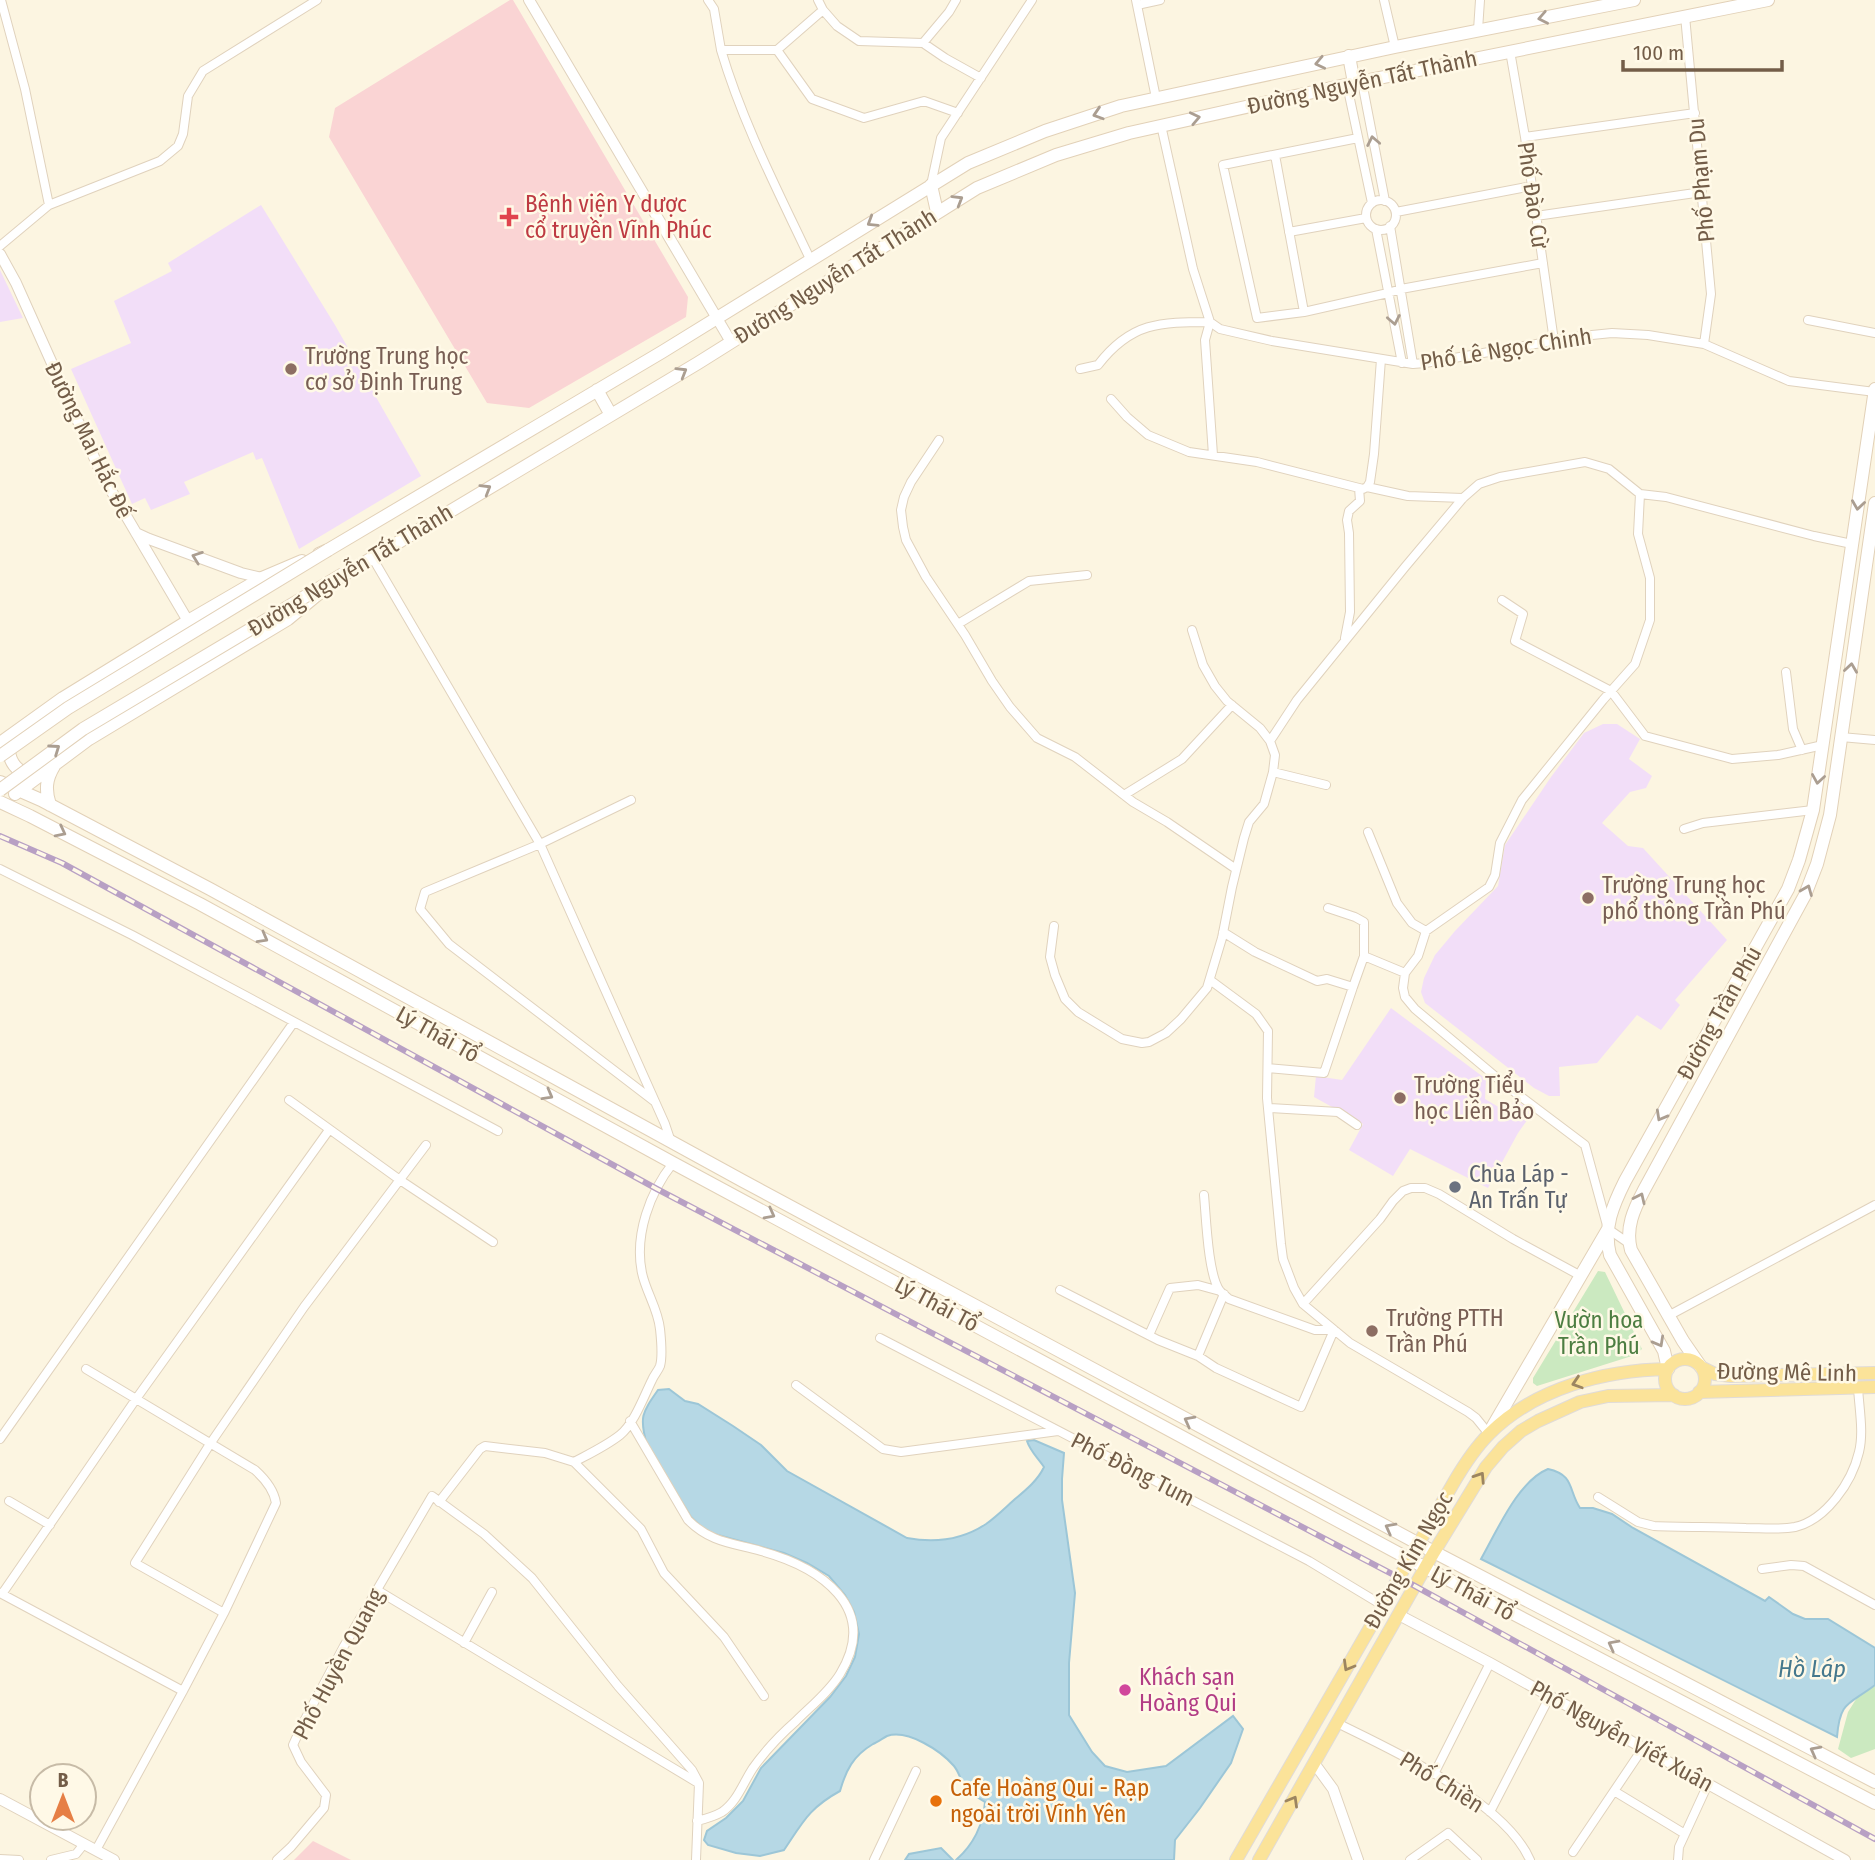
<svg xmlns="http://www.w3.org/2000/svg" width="1875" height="1860" viewBox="0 0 1875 1860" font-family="'Fira Sans Condensed',sans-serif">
	<rect width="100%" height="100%" fill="#fcf5e1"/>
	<path fill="#f2def8" d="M261,205l74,120 86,151 -122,73 -37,-91 -6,2 -3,-8 -69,30 6,12 -39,16 -6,-12 -13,6 -61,-135 60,-26 -17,-42 58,-30 -4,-8z
		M0,270l23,48 -23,4z
		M1603,724h14l23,15 -11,20 23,17 -6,12 -16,4 -28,31 26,23 15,2 84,92 -52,60 5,5 -19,25 -24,-15 -40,48 -38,4 1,29h-11l-15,-8 -109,-85 -4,-11 3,-14 11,-23 20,-24 43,-45 7,-41 46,-68 33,-44z
		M1391,1008l95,71 -1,20 22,13 8,-12 18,12 -15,21 -30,55 -78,-39 -17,27 -44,-26 14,-26 -49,-27 2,-21 26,4z"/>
	<path fill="#fad4d4" d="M510,0h3l175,297 -2,20 -157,91 -42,-5 -158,-266 6,-29z
		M313,1841l38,19h-57z"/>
	<path fill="#cbe9c0" d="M1598,1271l7,1 37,77 -7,6 -98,31 -4,-3v-5z
		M1875,1669v80l-24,9 -13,-9 10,-37z"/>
	<path fill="#b6d8e5" stroke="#9cc6d7" stroke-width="2" d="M669,1389l16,12 13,3 35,22 28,19 26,26 120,67c27,5 55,2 79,-14 10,-7 20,-17 29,-25 11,-9 23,-19 29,-32 -6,-9 -14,-16 -17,-26l7,-1 30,13 -2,26v21l13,93 -6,70v52l23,37 13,14 22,6 39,-6 67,-50 10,13 -12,34 -31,45 -25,32 -1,20h-218c17,-15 27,-34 29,-58 -7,-4 -16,-9 -21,-17 -4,-6 -5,-13 -10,-19 -13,-15 -46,-37 -67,-30 -4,2 -9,6 -14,8 -20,12 -27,26 -33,47 -31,17 -37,31 -56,59l-24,6 -24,-3 -28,-8 -4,-5 3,-9 19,-13 17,-17 18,-33 69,-71 16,-21 9,-19 4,-23 -5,-22 -9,-17 -16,-19 -22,-13 -23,-10 -77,-21 -16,-15 -44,-72c-8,-28 -5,-32 11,-55z
		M1548,1469c27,6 20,21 32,39h13l19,6 21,14 132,73 4,-4 24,17 12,5h23l47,29v37c-26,20 -35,15 -38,52l-356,-178c16,-28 37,-78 67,-90z
		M941,1848l12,12h-48l4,-6z"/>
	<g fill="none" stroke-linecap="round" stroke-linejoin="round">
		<defs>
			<path id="minor" d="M1,0l24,89 24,116
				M708,0l6,9 7,41h56l46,-40
				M818,0l5,10 14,16 22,15 64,2 22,15 36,20
				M1136,0l20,98
				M1384,0l11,47
				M1137,5l23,-5
				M1685,16l26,278 -7,50
				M1478,30l2,-30
				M923,43l26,-31 7,-12
				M721,50c22,74 57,141 90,211
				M777,50l35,49 52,19 60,-17 34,12
				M1510,51l15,86 29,204
				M1362,82l23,119
				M1347,85l25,118
				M1161,125l32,144 17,53 10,7 52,12 141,23 12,-1 157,-27 30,-3 36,2 56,9 85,37 86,11
				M1525,137l170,-24
				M1358,138l-135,27 34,153 47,-6 84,-19 13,-4 142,-26
				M1275,155l29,157
				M931,185l10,-47 91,-138
				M1366 215a15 15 0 1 1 30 0a15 15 0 1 1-30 0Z
				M1396,212l136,-26
				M1536,216l166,-24
				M1390,226l23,138
				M1376,229l26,134
				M1289,232l77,-14
				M0,246l49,-41 111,-44 18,-15 5,-12 5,-38 15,-25 114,-71
				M1808,320l67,13
				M1080,369l18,-4c33,-43 62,-43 112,-43l-5,18 8,115
				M1111,399l16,18 21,18 41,17 68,10 106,27 4,-2 3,-5 4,-28 7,-95
				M939,440l-28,42 -7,15 -3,13 2,17 3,13 20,37 39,58 27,46 18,26 27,31 38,19 58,45 34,20 69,47
				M1367,487l41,9 55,2
				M372,557l168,287 125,280 6,18
				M1502,600l21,14 -8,27 96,50 34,45 87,23 46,-4 45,-10
				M958,624l71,-43 58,-6
				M1345,638l5,-26 -1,-79 -2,-13 2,-9 11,-10 -1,-13
				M1786,672l7,57 9,21
				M1841,737l34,3
				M1270,741l27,-41 108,-133 58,-69 16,-14 21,-7 85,-15 24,7 31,25 26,3 148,39 38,8
				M1273,772l53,13
				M1124,795l58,-36 50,-54
				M631,800l-91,44 -115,48 -5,17 29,35 205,157
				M1684,829l19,-6 110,-13
				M1368,832l29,71 15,20 14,8
				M0,869l132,66 366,196
				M1328,908l27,9 9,5v34
				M1054,926l-4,31 5,18 10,24 13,13 44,27 20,4 7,-1 17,-9 15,-14 26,-31 15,-50 10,-51 12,-49 5,-16 15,-18 9,-32 2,-17 -5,-14 -10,-13 -33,-27 -12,-15 -12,-21 -11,-35
				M1223,932l32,20 62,29 10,-2 26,8 11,-31 41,17
				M1210,980l46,34 12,17 -1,67 14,146 2,15 11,29 9,16 47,39 118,69 8,6 13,16
				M1268,1068l56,5 29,-86
				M289,1100l111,80 93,62
				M1268,1108l70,4 19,13
				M1204,1195c2,21 4,81 16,96 3,3 6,5 9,8l86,31h19l-33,77 -85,-39 -18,-12 26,-62
				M1630,1244l-22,-15 -23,-84 -77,-58 -93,-78 -10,-12 -2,-9 2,-15 13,-17 8,-25 63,-44 6,-12 5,-32 22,-43 81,-100 32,-36 15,-44v-42l-12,-44 2,-40
				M1060,1290l98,50 40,16
				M1303,1304l77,-85 13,-18 10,-10 8,-3h14l14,6 74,45 68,37
				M1668,1316l207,-111
				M1149,1335l21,-47 28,-3 22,6
				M880,1338l429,223 73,44
				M86,1369l169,101c10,9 19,20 21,33l-52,110 -41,78 -87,159
				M796,1385l87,64 18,3 157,-21
				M630,1421l58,99c23,23 45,23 73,31 58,16 120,56 79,123 -11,18 -29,32 -44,47 -16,14 -31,30 -43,47 -10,15 -16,34 -31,44 -7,4 -17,7 -25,9
				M0,1439l294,-417
				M574,1462c15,-8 32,-16 46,-27 14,-11 24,-39 32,-55 2,-5 6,-9 8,-14 3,-10 1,-27 0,-37 -2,-20 -14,-37 -18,-56 -8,-38 8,-81 31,-110
				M1598,1497l40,25 16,4c30,1 61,1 92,2 15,0 33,2 49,-1 31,-7 57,-45 64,-75 5,-20 0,-44 -1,-65
				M9,1501l41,24
				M439,1502l41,-53 5,-3 60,7 29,9 67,67 23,44 60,64 40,59
				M1762,1569l29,-4 13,1 71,39
				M377,1590l321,193
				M0,1593l183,98
				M2,1594l134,-195 193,-269
				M224,1613l-89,-50 75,-119 94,-137 122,-162
				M464,1643l28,-51
				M1337,1723c57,28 167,78 193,137
				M1434,1774l56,-111
				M1614,1791l71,43
				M1490,1812l60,-116
				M1573,1852l70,-104
				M0,1859l19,1
				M51,1860l25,-6 8,-10
				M277,1860l14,-13 33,-39 2,-13 -25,-33 -8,-17 10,-22 41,-77 88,-150 52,38 48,44 86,108 74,84 7,13 -3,77
				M874,1860l42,-89
				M1410,1860l38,-27 29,27
				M1678,1860l1,-13 29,-63"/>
			<path id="tertiary" d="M529,0l202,342
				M0,254l16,29 86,192 86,146
				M136,533l13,6 92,34 21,5
				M1399,1615l91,48 355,197
				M1314,1763l19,26 25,71
				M0,1799l114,61"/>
			<path id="secondary" d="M1349,56l5,27
				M931,185l6,27
				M597,390l14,25
				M319,554l9,-4 334,-198 306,-189 77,-32 76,-25 274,-59 239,-47
				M337,579l361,-216 279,-175 79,-33 73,-22 225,-50 414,-83
				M9,740c-2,19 5,31 23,36
				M0,743l63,-45 125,-77 74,-43 40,-17
				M0,782l41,18 169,89 533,292 691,371 441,230
				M15,794l74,-55 199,-120 35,-29
				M0,802l30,14 170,88 473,259 736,396 466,244
				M50,805c-5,-15 -4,-26 4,-39
				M1701,1367l-18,-26 -52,-91c-6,-22 3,-41 13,-60l161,-295 12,-31 13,-49 45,-312
				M1668,1369l-4,-18 -54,-96c-7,-27 3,-50 15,-74l163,-292 11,-29 14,-50 62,-421
				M1490,1431l118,-202"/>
			<path id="primary" d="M1665 1379a20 20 0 1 1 40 0a20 20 0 1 1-40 0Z
				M1701,1367l14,7 16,2 144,-3
				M1699,1392l176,-5
				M1236,1860l218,-378c10,-17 21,-34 35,-48 46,-46 116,-64 179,-65
				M1259,1860l175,-308 52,-85 17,-20 18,-16 17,-10 42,-19 28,-6 66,-1"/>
		</defs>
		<use href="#minor" stroke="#e0d2bd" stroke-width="10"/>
		<use href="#tertiary" stroke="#e0d2bd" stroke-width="12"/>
		<use href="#secondary" stroke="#e2d1b8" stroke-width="14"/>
		<use href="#primary" stroke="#e0dbd7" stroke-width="14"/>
		<use href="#minor" stroke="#fff" stroke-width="8"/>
		<use href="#tertiary" stroke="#fff" stroke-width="10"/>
		<use href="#secondary" stroke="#fff" stroke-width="12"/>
		<use href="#primary" stroke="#fbe399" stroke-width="12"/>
		<defs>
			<path id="rail" d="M0,836l62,27 595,326 758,397 460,253"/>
		</defs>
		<use href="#rail" stroke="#b8a0c4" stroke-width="6"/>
		<use href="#rail" stroke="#fff9e7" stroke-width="3.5" stroke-dasharray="10" stroke-linecap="butt"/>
		<defs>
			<path id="secondary-bridge" d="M0,756l68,-48 260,-158
				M0,790l83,-61 260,-155"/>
		</defs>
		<use href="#secondary-bridge" stroke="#e2d1b8" stroke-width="14" stroke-linecap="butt"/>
		<use href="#secondary-bridge" stroke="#fff" stroke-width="12"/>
	</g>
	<defs><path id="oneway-chevron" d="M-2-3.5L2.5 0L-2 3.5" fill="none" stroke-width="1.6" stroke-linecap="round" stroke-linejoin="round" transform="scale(1.75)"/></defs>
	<g stroke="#ab9e91">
		<use href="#oneway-chevron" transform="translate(1543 18) rotate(169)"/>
		<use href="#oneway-chevron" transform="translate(1320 63) rotate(168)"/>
		<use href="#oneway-chevron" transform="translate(1098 114) rotate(162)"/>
		<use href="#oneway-chevron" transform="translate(1195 118) rotate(-12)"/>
		<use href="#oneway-chevron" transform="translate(1373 141) rotate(-101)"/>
		<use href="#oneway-chevron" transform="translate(958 200) rotate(-31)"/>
		<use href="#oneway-chevron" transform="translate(872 222) rotate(148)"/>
		<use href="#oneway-chevron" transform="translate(1394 320) rotate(79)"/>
		<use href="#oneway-chevron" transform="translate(682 372) rotate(-31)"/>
		<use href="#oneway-chevron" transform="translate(486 489) rotate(-31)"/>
		<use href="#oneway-chevron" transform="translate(1858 505) rotate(98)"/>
		<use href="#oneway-chevron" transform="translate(197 557) rotate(-160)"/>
		<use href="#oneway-chevron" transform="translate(1851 668) rotate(-82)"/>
		<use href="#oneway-chevron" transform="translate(55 749) rotate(-35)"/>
		<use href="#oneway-chevron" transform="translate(1818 779) rotate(99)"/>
		<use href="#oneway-chevron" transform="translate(61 832) rotate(27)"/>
		<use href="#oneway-chevron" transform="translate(1807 890) rotate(-68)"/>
		<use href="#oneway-chevron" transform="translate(263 938) rotate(29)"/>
		<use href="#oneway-chevron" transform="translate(548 1095) rotate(29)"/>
		<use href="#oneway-chevron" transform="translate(1661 1116) rotate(119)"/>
		<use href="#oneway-chevron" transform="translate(1640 1198) rotate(-65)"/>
		<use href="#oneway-chevron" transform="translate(770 1214) rotate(28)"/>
		<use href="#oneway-chevron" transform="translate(1659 1342) rotate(61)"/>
		<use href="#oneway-chevron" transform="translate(1189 1421) rotate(-152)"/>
		<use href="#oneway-chevron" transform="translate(1390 1528) rotate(-152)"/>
		<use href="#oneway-chevron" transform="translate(1613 1645) rotate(-152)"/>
		<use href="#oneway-chevron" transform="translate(1815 1751) rotate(-152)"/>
	</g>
	<g stroke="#9c8560">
		<use href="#oneway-chevron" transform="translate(1577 1383) rotate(162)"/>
		<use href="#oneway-chevron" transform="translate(1480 1477) rotate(-57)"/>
		<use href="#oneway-chevron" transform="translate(1348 1666) rotate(120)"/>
		<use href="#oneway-chevron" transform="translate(1293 1801) rotate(-60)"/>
	</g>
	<path fill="#e0444e" stroke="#fff9e7" stroke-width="2.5" d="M505.5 206.5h7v7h7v7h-7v7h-7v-7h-7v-7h7z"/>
	<g fill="#8d6e63" stroke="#fff9e7" stroke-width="2.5">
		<circle cx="291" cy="369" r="7"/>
		<circle cx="1588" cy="898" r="7"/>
		<circle cx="1400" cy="1098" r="7"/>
		<circle cx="1372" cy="1331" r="7"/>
	</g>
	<circle fill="#6b7280" stroke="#fff9e7" stroke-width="2.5" cx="1455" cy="1187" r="7"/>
	<circle fill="#d1479c" stroke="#fff9e7" stroke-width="2.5" cx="1125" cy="1690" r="7"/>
	<circle fill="#e8710a" stroke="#fff9e7" stroke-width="2.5" cx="936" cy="1801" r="7"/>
	<g text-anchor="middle" stroke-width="5" stroke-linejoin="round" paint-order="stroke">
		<g font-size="23" fill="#735d48" stroke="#fff9e7">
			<text transform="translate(1362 82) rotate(-12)" y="8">Đường Nguyễn Tất Thành</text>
			<text transform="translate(1701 180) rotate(-95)" y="8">Phố Phạm Du</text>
			<text transform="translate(1533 195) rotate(82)" y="8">Phố Đào Cừ</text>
			<text transform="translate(835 276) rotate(-32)" y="8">Đường Nguyễn Tất Thành</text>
			<text transform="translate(1506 349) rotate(-9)" y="8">Phố Lê Ngọc Chinh</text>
			<text transform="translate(89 440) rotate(64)" y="8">Đường Mai Hắc Đế</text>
			<text transform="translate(350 570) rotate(-31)" y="8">Đường Nguyễn Tất Thành</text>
			<text transform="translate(1719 1013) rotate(-61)" y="8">Đường Trần Phú</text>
			<text transform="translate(438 1034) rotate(29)" y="8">Lý Thái Tổ</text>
			<text transform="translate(937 1304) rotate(28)" y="8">Lý Thái Tổ</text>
			<text transform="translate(1787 1372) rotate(1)" y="8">Đường Mê Linh</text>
			<text transform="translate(1133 1469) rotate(27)" y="8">Phố Đồng Tum</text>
			<text transform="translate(1408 1560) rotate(-60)" y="8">Đường Kim Ngọc</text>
			<text transform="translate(1473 1593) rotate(28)" y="8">Lý Thái Tổ</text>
			<text transform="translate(338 1664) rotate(-62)" y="8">Phố Huyền Quang</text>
			<text transform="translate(1622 1736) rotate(29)" y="8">Phố Nguyễn Viết Xuân</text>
			<text transform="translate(1442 1782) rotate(32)" y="8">Phố Chiền</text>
		</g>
		<g font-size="23" fill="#be3a42" stroke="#fff9e7" text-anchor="start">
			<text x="525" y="212">Bệnh viện Y dược<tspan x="525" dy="26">cổ truyền Vĩnh Phúc</tspan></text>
		</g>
		<g font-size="23" fill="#785e54" stroke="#fff9e7" text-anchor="start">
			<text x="305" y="364">Trường Trung học<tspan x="305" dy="26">cơ sở Định Trung</tspan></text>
			<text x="1602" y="893">Trường Trung học<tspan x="1602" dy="26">phổ thông Trần Phú</tspan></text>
			<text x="1414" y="1093">Trường Tiểu<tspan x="1414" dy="26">học Liên Bảo</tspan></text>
			<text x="1386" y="1326">Trường PTTH<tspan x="1386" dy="26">Trần Phú</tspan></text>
		</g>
		<g font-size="23" fill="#5b616d" stroke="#fff9e7" text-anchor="start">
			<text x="1469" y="1182">Chùa Láp -<tspan x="1469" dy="26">An Trấn Tự</tspan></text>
		</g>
		<g font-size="23" fill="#4d7e42" stroke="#fff9e7">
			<text x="1599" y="1328">Vườn hoa<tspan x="1599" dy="26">Trần Phú</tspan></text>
		</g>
		<g font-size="23" fill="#b23c85" stroke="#fff9e7" text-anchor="start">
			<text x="1139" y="1685">Khách sạn<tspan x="1139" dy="26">Hoàng Qui</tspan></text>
		</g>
		<g font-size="23" fill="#c56008" stroke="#fff9e7" text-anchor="start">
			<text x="950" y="1796">Cafe Hoàng Qui - Rạp<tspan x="950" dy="26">ngoài trời Vĩnh Yên</tspan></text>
		</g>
		<g font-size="24" font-style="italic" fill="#45788d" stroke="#fff9e7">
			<text x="1812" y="1677">Hồ Láp</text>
		</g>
	</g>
	<g transform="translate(63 1797)"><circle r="33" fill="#fff9e7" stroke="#c7bba7" stroke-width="2"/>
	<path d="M0-5L12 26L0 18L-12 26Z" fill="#e67f45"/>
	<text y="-10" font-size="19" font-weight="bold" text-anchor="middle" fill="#735d48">B</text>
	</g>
	<path d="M1623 60v10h159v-10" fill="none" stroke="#735d48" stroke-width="3.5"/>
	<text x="1633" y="60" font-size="21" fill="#735d48" stroke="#fff9e7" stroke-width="5" paint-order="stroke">100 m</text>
</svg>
